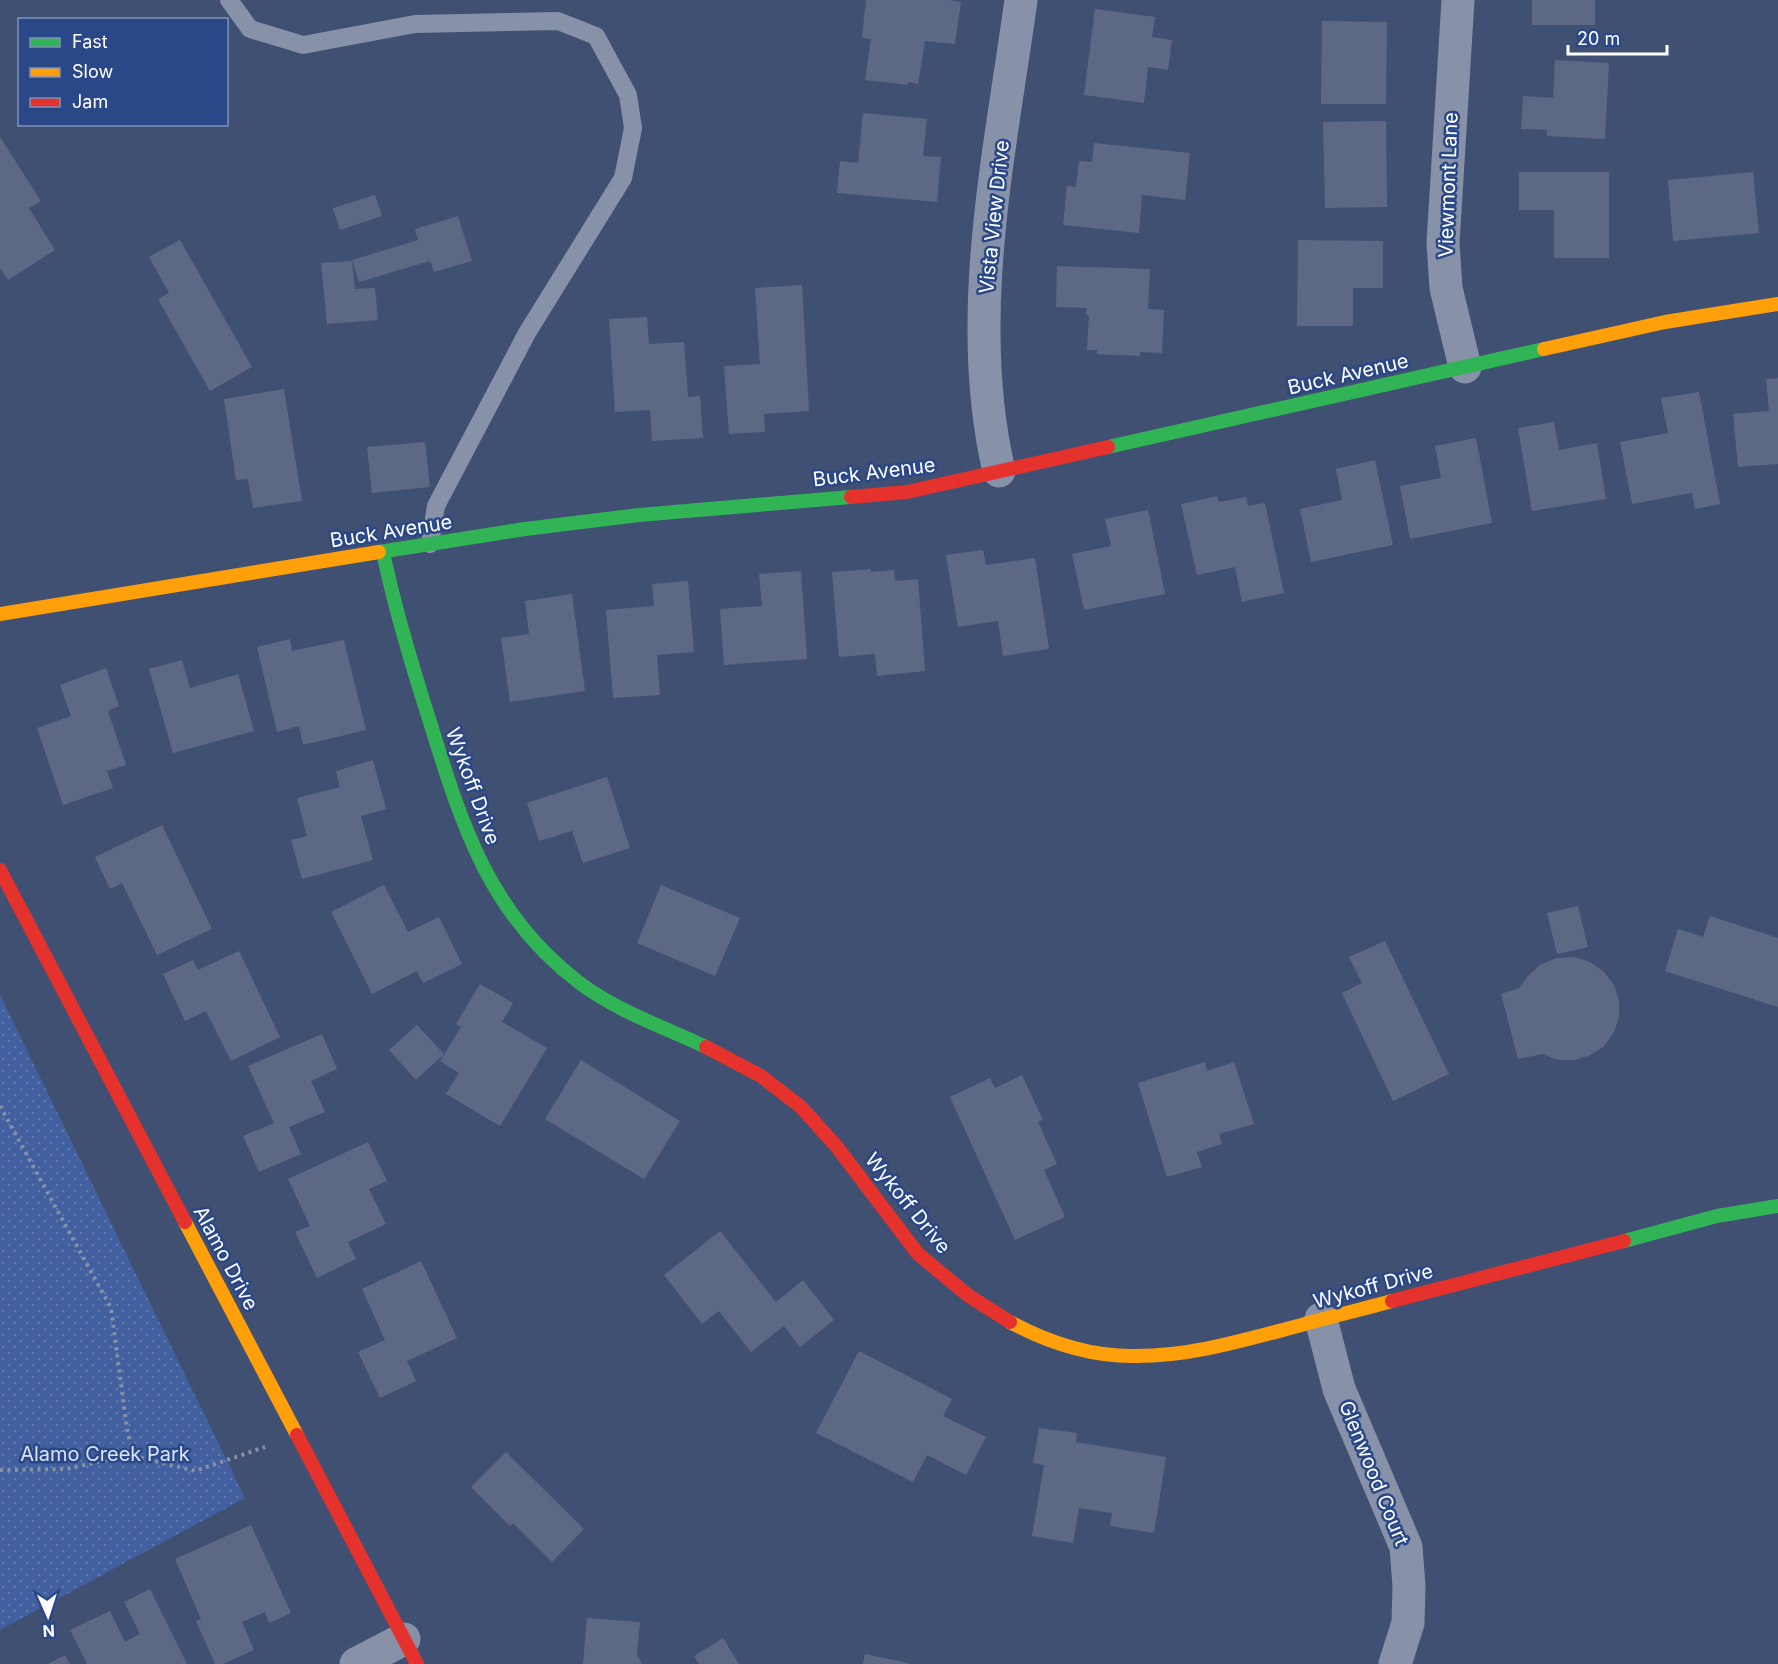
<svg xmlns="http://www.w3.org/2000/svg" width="1778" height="1664" viewBox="0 0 1778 1664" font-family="Inter,sans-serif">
	<defs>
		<pattern id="park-dots" width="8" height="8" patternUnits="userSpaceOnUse" patternTransform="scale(1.5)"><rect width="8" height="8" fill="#42609f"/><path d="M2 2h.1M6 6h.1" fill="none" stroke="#5e78ad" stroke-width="1.8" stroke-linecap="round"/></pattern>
	</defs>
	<rect width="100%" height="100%" fill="#405072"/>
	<path fill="url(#park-dots)" d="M0,995l245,503 -245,132z"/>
	<path fill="#5d6984" d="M866,0h82l13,2 -6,42 -30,-3 -7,43 -10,-2v3l-43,-5 6,-41 -9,-1z
		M1532,0h63v25h-63z
		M1095,9l60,8 -3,20 20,3 -4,30 -20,-3 -4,36 -60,-8z
		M1322,21l65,1 -1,82h-65z
		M1555,60l54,3 -4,76 -58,-3v-6l-26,-1 2,-33 30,2z
		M863,113l64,6 -4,37 18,1 -4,45 -100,-9 3,-32 18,2z
		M1386,121l1,86 -62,1 -2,-86z
		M0,137l41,64 -12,7 26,42 -47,30 -8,-12z
		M1094,143l96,10 -5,47 -43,-5 -3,38 -76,-8 4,-39 9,1 3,-26 13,1z
		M1519,172h90v86h-55v-48h-35z
		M1753,172l6,61 -86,8 -5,-61z
		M375,195l7,21 -42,14 -7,-22z
		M458,216l14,45 -38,11 -4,-11 -71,21 -7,-22 66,-20 -3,-11z
		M180,240l72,127 -42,24 -52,-92 11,-6 -20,-36z
		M1298,240l85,1v47h-30v38h-56z
		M352,261l3,28 20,-1 3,32 -51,4 -6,-61z
		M1057,266l93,3 -2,40 16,1 -2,43 -22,-1v4l-43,-2v-4h-10l2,-35h-3l1,-7 -31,-1z
		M802,285l7,126 -45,3 1,18 -36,2 -5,-68 36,-2 -5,-76z
		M647,317l2,27 35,-2 4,55 12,-1 3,42 -51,3 -2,-31 -35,2 -6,-93z
		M1778,378v86l-40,3 -5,-53 36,-3 -3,-32z
		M284,389l18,112 -49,7 -5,-29 -12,1 -12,-81z
		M1699,392l21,112 -25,5 -3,-16 -60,11 -12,-62 48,-9 -7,-35z
		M1554,422l5,28 38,-7 9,56 -74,12 -14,-83z
		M1476,438l16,85 -82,16 -10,-53 41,-8 -6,-32z
		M425,442l5,45 -58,6 -5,-46z
		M1375,460l18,85 -82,17 -11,-53 42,-9 -6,-31z
		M1217,496l2,6 27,-5 2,9 17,-3 19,90 -42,9 -7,-35 -38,8 -16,-71z
		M1148,510l17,84 -81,16 -12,-56 39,-8 -6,-27z
		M983,550l3,15 49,-7 14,91 -46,7 -5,-35 -40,6 -12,-72z
		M871,569v3l23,-2 1,11 23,-2 7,92 -48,5 -2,-22 -36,3 -7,-85z
		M801,571l6,88 -83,6 -4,-56 42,-3 -3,-32z
		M688,581l6,71 -37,3 3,40 -47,3 -7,-88 48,-4 -2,-22z
		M572,594l13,97 -75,11 -9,-64 28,-4 -4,-33z
		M290,639l2,12 52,-11 22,90 -63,15 -4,-19 -22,6 -20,-85z
		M182,660l8,28 48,-14 16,57 -81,22 -24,-84z
		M106,668l13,38 -11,5 18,54 -19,6 6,17 -50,17 -26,-77 34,-12 -11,-31z
		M373,760l13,49 -25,7 12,44 -71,19 -11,-39 16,-4 -10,-38 43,-11 -4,-16z
		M607,777l23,71 -47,15 -11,-32 -33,10 -12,-38z
		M162,825l50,104 -55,26 -35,-72 -12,6 -15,-32z
		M384,885l24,47 31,-15 23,47 -39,19 -6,-12 -45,23 -41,-82z
		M661,885l79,33 -25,58 -78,-33z
		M1578,906l10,41 -31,7 -10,-41z
		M1710,916l68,22v69l-113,-36 13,-42 25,8z
		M1385,941l64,133 -56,27 -51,-108 20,-10 -13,-26z
		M239,951l41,86 -49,24 -25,-50 -21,10 -22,-47 30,-14 5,10z
		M1574,957l16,5 14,10 10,13 5,16v16l-5,15 -10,14 -13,9 -16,5h-17l-16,-6 -24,5 -17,-65 18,-6 8,-11 13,-12 16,-7z
		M480,984l33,19 -11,19 45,26 -47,78 -54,-32 13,-21 -19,-12 21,-34 -5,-3z
		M417,1025l27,29 -28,26 -27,-30z
		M322,1034l15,35 -26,12 14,31 -36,15 12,27 -42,18 -16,-36 31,-13 -26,-57z
		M581,1060l99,61 -36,58 -99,-60z
		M1205,1062l2,9 27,-9 20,62 -35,10 3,10 -25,8 5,15 -35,10 -29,-94z
		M1022,1075l21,45 -5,2 19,42 -13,6 21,47 -50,23 -65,-143 40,-19 5,10z
		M368,1142l19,39 -18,8 17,35 -38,18 8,17 -39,19 -22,-46 15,-6 -22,-47z
		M720,1231l56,71 27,-22 31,40 -34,27 -16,-21 -33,26 -32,-41 -17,13 -38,-49z
		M421,1261l36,77 -50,23 9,20 -36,17 -22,-46 27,-12 -23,-51z
		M859,1351l93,48 -9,17 43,21 -20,38 -39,-20 -14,27 -97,-49z
		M1039,1428l38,5 -1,9 90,15 -12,76 -44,-7 2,-13 -33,-5 -6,35 -41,-7 12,-71 -11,-2z
		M506,1452l78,77 -32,33 -39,-39 -3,3 -39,-39z
		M251,1525l40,88 -22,10 -4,-11 -23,10 12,28 -31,14h-8l-19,-43 5,-2 -26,-60z
		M150,1589l37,75h-100l-17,-34 40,-19 15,31 15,-8 -16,-32z
		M587,1618l53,4 -3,32 5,10h-59z
		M723,1638l16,26h-40l-5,-8z
		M865,1654l43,9v1h-45z
		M65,1655l5,9h-22z"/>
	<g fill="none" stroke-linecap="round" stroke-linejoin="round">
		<path stroke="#8791a8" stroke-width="4" stroke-dasharray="3 4.5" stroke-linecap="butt" d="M0,1106l111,202 16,121 5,21 -2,5
			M0,1470l66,-1 64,-14 65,16 70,-24"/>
		<path stroke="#8791a8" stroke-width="18" d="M229,0l21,29 53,16 112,-21 143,-3 38,15 32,59 5,33 -10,50 -96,155 -91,173 -6,38"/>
		<path stroke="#8791a8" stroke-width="33" d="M1458,0l-15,243 3,45 19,79
			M999,471c-36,-154 1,-317 22,-471
			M1321,1319l18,70 67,158 3,39 -1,37 -13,41
			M356,1664l48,-25"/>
		<path stroke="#30b455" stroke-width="14" d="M1108,447l436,-98
			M379,552l146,-23 114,-14 212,-18
			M383,552c12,58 29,114 47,170 32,104 60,194 151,262 38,28 83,43 125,63
			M1624,1241l93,-25 61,-10"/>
		<path stroke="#ff9f0a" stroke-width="14" d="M1544,349l121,-27 113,-18
			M0,614l379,-62
			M185,1222l112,213
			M1010,1322c37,20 79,34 122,34 55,1 109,-15 162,-29 32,-9 65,-17 98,-26"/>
		<path stroke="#e5322d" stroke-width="14" d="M851,497l56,-5 201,-45
			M0,870l185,352
			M706,1047l55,29 40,31 36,40 81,107 51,42 41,26
			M1392,1301l232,-60
			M297,1435l120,229"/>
	</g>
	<g text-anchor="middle" stroke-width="5" stroke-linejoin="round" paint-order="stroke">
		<g font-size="20" fill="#fff" stroke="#2a4888">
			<text transform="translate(1448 185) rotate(-88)" y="7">Viewmont Lane</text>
			<text transform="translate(994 217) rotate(-84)" y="7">Vista View Drive</text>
			<text transform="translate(1348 374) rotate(-13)" y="7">Buck Avenue</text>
			<text transform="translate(874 472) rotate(-7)" y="7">Buck Avenue</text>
			<text transform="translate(391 531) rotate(-9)" y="7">Buck Avenue</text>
			<text transform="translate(473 786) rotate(70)" y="7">Wykoff Drive</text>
			<text transform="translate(908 1203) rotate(51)" y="7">Wykoff Drive</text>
			<text transform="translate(226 1258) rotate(62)" y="7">Alamo Drive</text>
			<text transform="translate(1373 1286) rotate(-15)" y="7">Wykoff Drive</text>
			<text transform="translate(1374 1473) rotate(68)" y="7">Glenwood Court</text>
		</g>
		<g font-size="20" fill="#dae4f7" stroke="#2a4888">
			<text x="105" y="1461">Alamo Creek Park</text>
		</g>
	</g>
	<rect x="18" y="18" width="210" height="108" fill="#2a4888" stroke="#7f91b8" stroke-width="1.5"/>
	<rect x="30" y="38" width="30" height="9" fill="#30b455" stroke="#7f91b8" stroke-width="1.5"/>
	<text x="72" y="48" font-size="18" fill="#ffffff">Fast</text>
	<rect x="30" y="68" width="30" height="9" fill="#ff9f0a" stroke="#7f91b8" stroke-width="1.5"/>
	<text x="72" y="78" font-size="18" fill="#ffffff">Slow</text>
	<rect x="30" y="98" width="30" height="9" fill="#e5322d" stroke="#7f91b8" stroke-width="1.5"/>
	<text x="72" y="108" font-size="18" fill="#ffffff">Jam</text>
	<g transform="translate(48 1616) rotate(177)" stroke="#2a4888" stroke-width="4.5" paint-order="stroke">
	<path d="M0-4.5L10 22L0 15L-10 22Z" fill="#ffffff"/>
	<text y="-9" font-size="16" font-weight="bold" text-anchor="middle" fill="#ffffff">N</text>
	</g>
	<path d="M1568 45v9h99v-9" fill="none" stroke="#ffffff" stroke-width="3"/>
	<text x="1577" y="45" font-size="18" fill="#ffffff" stroke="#2a4888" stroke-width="4.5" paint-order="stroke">20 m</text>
</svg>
